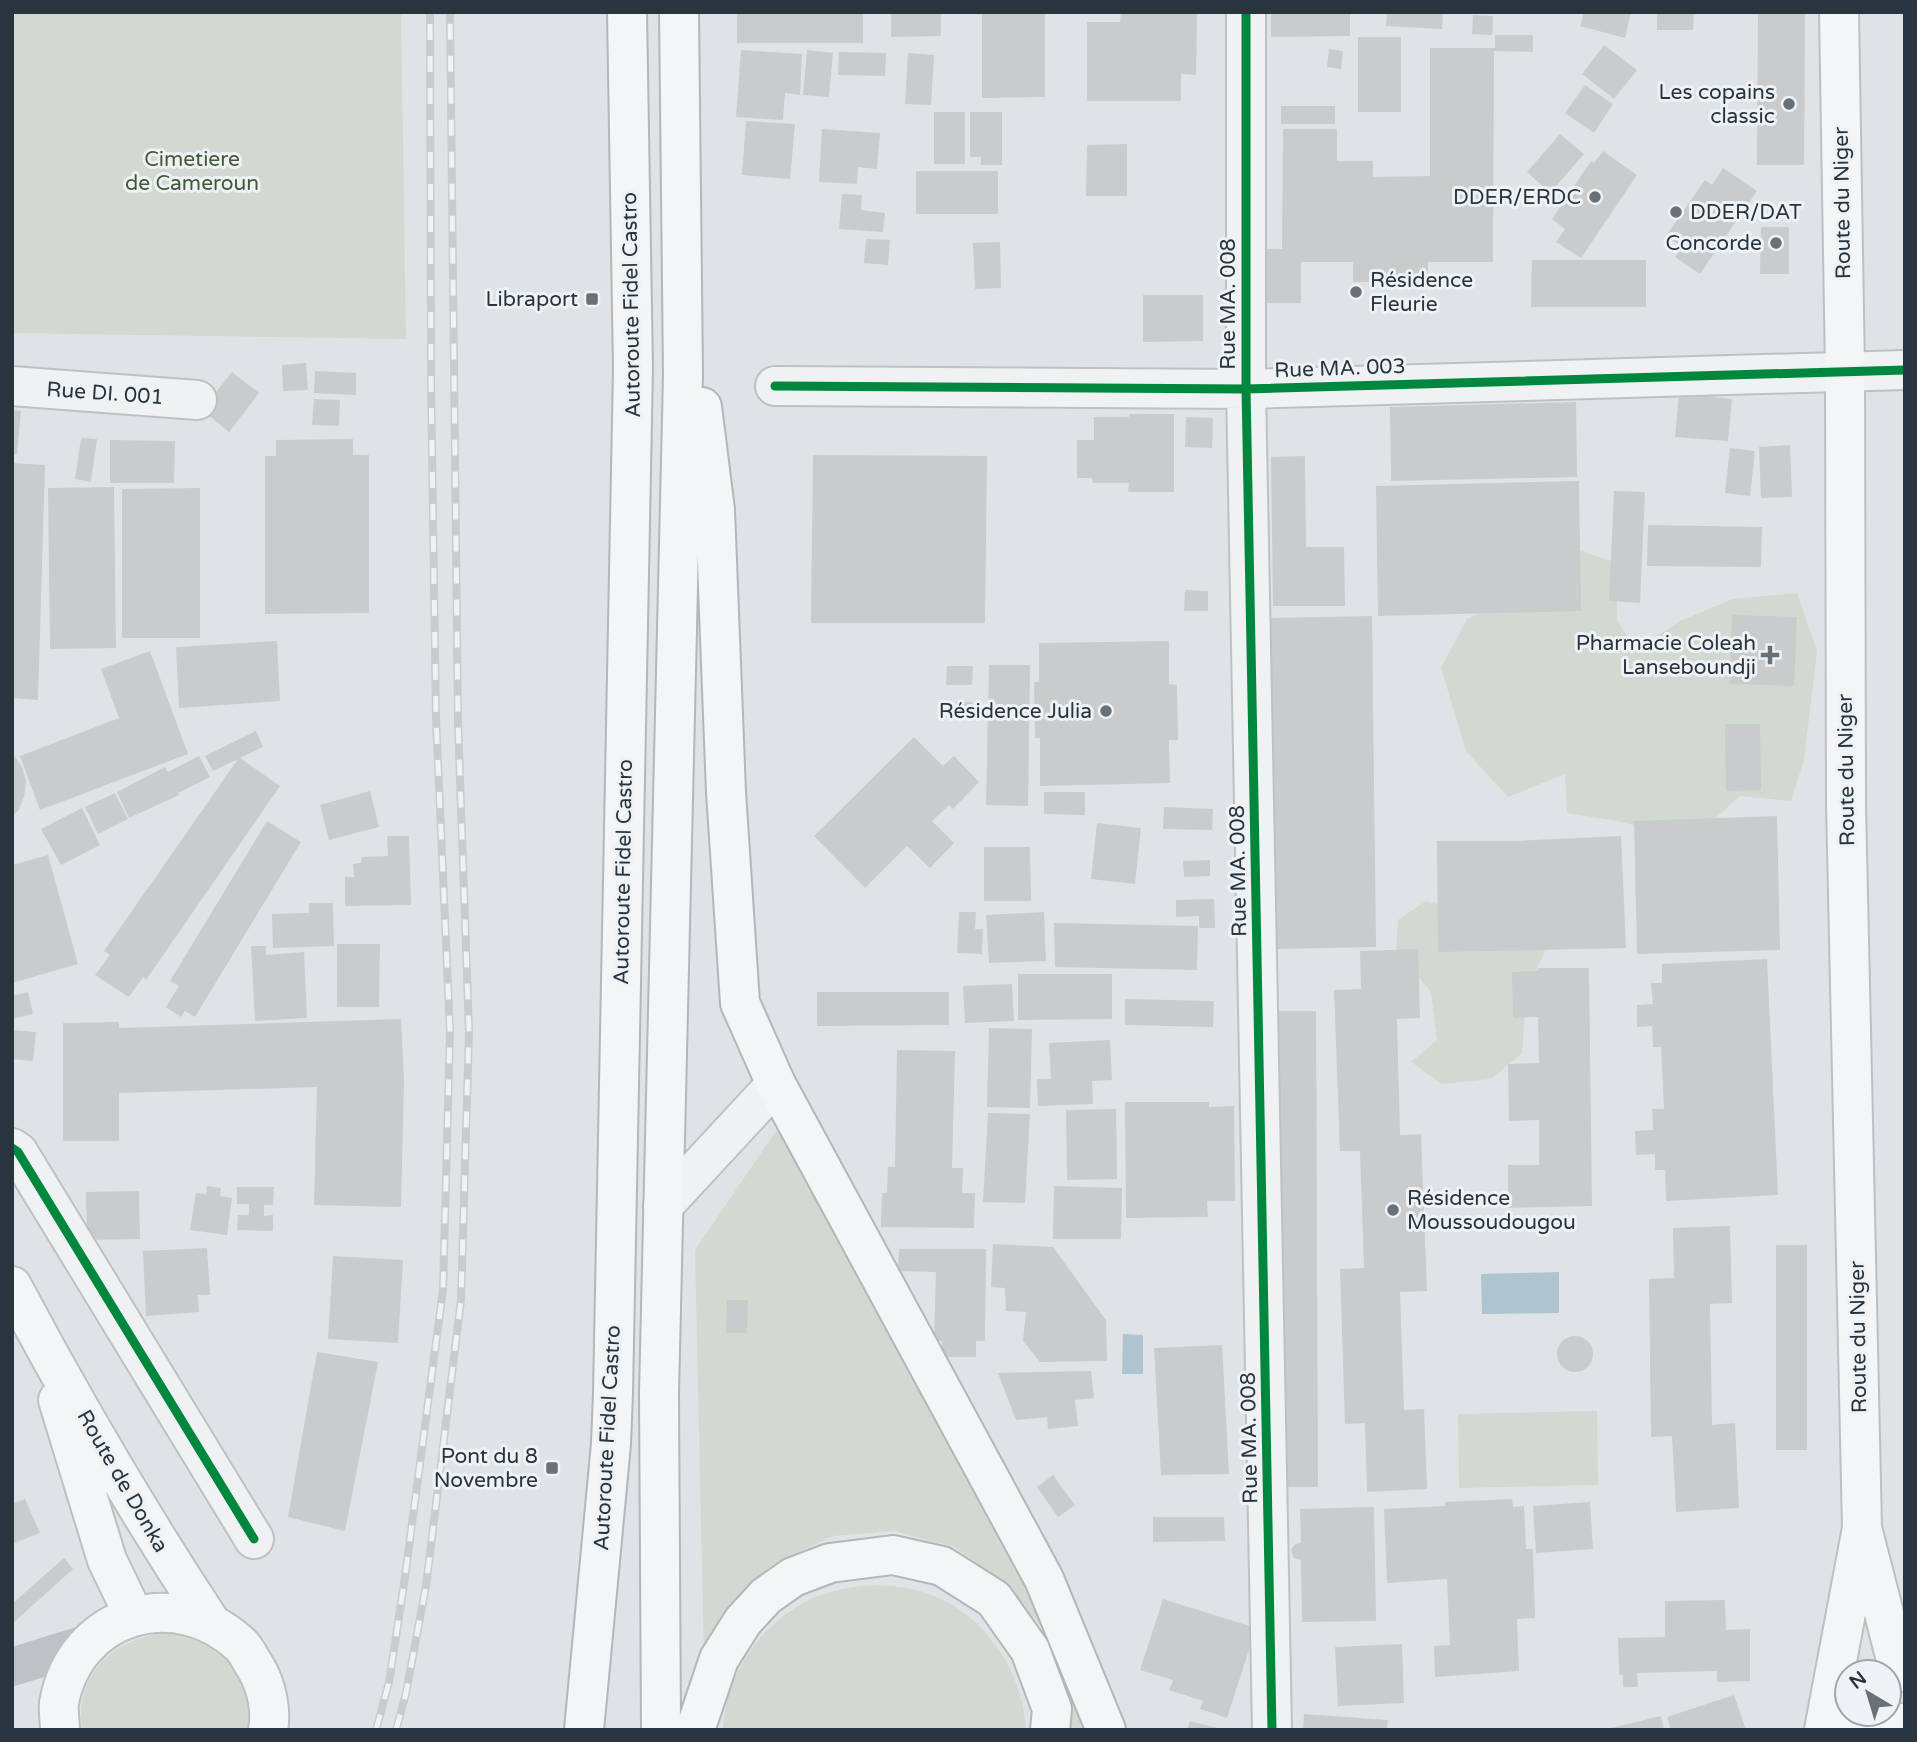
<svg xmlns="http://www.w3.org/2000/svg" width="1917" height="1742" viewBox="0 0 1917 1742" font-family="'Varela Round',sans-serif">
	<rect width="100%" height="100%" fill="#e0e3e5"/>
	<path fill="#d2d9d1" d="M12,12h389l5,327 -394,-6z
		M1570,547l47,16v57l19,30 44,-29 53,-22 64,-6 20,58 -13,109 -13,41 -51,-5 -48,43 -75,-18 -50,-8 -2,-39 -57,23 -42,-46 -25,-83 26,-49 49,-24z
		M1426,901l58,17 61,32 -19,46 -4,57 -31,26 -49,5 -31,-22 26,-22 -6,-48 -35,-41 2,-31z
		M778,1128l148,275 109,190 9,37 -40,-48 -50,-35 -60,-16 -61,5 -57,26 -44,43 -28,55 -9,-410z
		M1597,1411l1,74 -139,3 -1,-74z
		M875,1585c16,1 32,2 48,7 60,19 99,76 103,138h-303c1,-60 47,-119 104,-137 16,-5 32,-7 48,-8z
		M176,1632l20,5 19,9 15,14 20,36 1,34h-169c-8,-61 38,-96 94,-98z
		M1059,1668l16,30 8,32h-17z"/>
	<path fill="#b0c4cf" d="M1559,1272v41l-77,1 -1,-40z
		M1123,1334l20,1v39h-21z"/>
	<path fill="#c9cbcd" d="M737,12h126v31h-126z
		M891,12h50v24l-50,1z
		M982,12h63v85l-63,1z
		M1121,12h76l-1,63 -15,-1v27h-94v-79h33z
		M1271,12h79v24l-79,1z
		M1387,12h56l-1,17 -56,-3z
		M1584,12h47l-6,26 -45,-12z
		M1657,12h37l-1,18h-36z
		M1758,12h47l-1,153h-47z
		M1473,15l20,1 -1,19 -20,-1z
		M1495,35h38v17l-39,-1 -1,211h-65v20h-75v-20h-52v41h-37v-54h18l1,-120h54v32h36v16l57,-1v-128h65z
		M1358,37h43v75h-43z
		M1604,45l33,25 -23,29 -32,-25z
		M1329,49l14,2 -2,18 -14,-2z
		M741,50l61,4 -2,41 -15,-2 -2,27 -47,-3z
		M807,50l26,3 -4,44 -26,-2z
		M839,52l47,1 -1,23 -47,-1z
		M908,53l26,2 -3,50 -26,-1z
		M1585,85l28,19 -19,29 -29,-20z
		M1281,106h54v18h-54z
		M934,112h31v52h-31z
		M970,112h32v53h-21v-8h-11z
		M746,121l49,3 -5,55 -48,-4z
		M822,129l58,4 -3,36 -19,-2 -1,17 -38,-2z
		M1560,134l24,20 -34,39 -23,-21z
		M1127,144v52h-41l1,-51z
		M1603,151l34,24 -56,83 -25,-16 9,-13 -13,-10 39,-58 3,2z
		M1723,168l34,23 -57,83 -25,-17 7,-10 -16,-11 39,-56 7,5z
		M916,171h82v43h-82z
		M842,194l20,1 -1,15 24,3 -2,19 -44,-3z
		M1761,227h28v47h-29z
		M866,239l24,1 -2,25 -24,-2z
		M1000,242l1,46 -26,1 -2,-46z
		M1532,260h114v47h-115z
		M1143,295h60v46l-60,1z
		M306,363l2,27 -25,1 -1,-26z
		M315,371l41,2v22l-42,-2z
		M232,372l27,21 -30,39 -27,-22z
		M1679,393l53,6 -4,42 -53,-4z
		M314,399l26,1 -1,26 -27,-1z
		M1576,402l1,75 -186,4 -1,-74z
		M12,410l9,1 -4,43h-5z
		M1129,414h45v78h-46l1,-9h-36l-1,-5h-15v-38h17v-23h35z
		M1186,417l27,1 -1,30 -27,-1z
		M81,438l16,1 -6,43 -16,-3z
		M353,439v16h16v158l-104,1v-158h11v-16z
		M110,440l65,1 -1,42h-64z
		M1790,445l2,52 -31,1 -2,-51z
		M1730,448l25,3 -5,45 -25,-3z
		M813,455l174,1 -2,167h-174z
		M1305,456l1,91h38l1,59h-72l-2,-149z
		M12,463l33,2 -7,235 -26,-2z
		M1579,481l2,130 -203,5 -2,-130z
		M114,487l2,161 -66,1 -2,-161z
		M200,488v150h-78v-149z
		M1614,491l31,1 -5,111 -31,-2z
		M1648,525l114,2 -1,40 -114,-1z
		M1185,590l23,1v20h-24z
		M1732,615l65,2 -3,69 -64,-2z
		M1372,616l4,331 -102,2 -4,-331z
		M277,641l3,60 -101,7 -3,-61z
		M1169,641v43l8,1 1,55h-9l1,43 -130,3v-48h-5l-1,-56h5v-39z
		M150,651l38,103 -148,56 -20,-54 99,-38 -18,-49z
		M989,665h41l-2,141 -42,-1z
		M947,666h26l-1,19h-26z
		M956,701l16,1v17l-15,1z
		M1725,724h35l1,66 -35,1z
		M256,731l7,16 -23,11 40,28 -134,194 -3,-3 -14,20 -34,-22 15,-20 -6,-4 134,-192 -25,12 -8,-15z
		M914,737l29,29 11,-10 25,26 -26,27 -4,-4 -17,16 22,22 -24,25 -23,-22 -42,42 -51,-52z
		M12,752l10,15 4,14 -2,16 -6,14 -6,5z
		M199,756l11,21 -32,16 1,2 -50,23 -12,-26 48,-25 3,5z
		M370,791l9,36 -50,13 -9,-35z
		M1044,792h41v23l-41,-1z
		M115,793l13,26 -30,15 -13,-27z
		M1164,807l49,2 -1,21 -49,-1z
		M82,808l18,37 -39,20 -20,-36z
		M1777,816l3,134 -143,4 -3,-133z
		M267,821l34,21 -106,175 -10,-6 -4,6 -15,-10 13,-21 -9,-5z
		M1097,823l44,5 -6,56 -44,-5z
		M387,836h22l2,69 -66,1v-29h9l-1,-13 8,-1 1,-6 26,-1z
		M1621,836l5,112 -188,4 -1,-111h78z
		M984,847h46l1,54h-47z
		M48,855l30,109 -66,19v-118z
		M1210,860v16l-26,1 -1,-16z
		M1214,899l1,29h-16v-12l-23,1v-17z
		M309,903h24l1,43 -61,2 -1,-34 37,-1z
		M959,912h17l-1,17h8l-1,25 -25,-1z
		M1044,912l2,49 -57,2 -3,-48z
		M1054,923l144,3 -1,44 -142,-3z
		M337,944h43l-1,63h-42z
		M251,946h15v9l38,-3 3,66 -52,3z
		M1418,949l2,69 -23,1 3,116 21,-1 6,157 -27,1 4,118 20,-1 3,80 -60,3 -2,-69 -20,1 -5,-155 24,-1 -4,-117h-20l-6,-161 27,-1 -1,-38z
		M1767,959l11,236 -112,6 -1,-31h-10v-16l-19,1 -1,-24 18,-1 -1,-21h12l-3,-62h-8l-1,-21 -15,1v-22l16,-1 -2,-21h11v-19z
		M1538,968h51l3,238 -84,2v-43h31v-45l-30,1 -1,-57 31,-1 -1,-46 -25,1 -1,-46 26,-1z
		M1018,974h94v45l-94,1z
		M1012,984l2,37 -49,2 -2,-37z
		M28,992l5,22 -21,5v-23z
		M817,992h132v33l-132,1z
		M1125,999l89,2 -1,26 -88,-2z
		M1274,1011h42l2,476h-42z
		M401,1019l3,62 -3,126 -87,-2 3,-118 -198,6v48h-56v-118l56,-1v6z
		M989,1028l43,1 -2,79 -43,-1z
		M12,1030l24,2 -3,29 -21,-2z
		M1110,1040l2,40 -20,1 1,23 -55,2 -1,-27h14l-2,-36z
		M897,1050l58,1 -3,117h11l-1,25h13l-1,35 -93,-1 1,-34h5l1,-26h7z
		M1125,1102h84v5l25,-1 1,95h-28l1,16 -82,1z
		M1116,1109l1,70 -50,1 -1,-70z
		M988,1113l42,1 -5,89 -42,-1z
		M207,1186l14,2 -1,8 12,2 -5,37 -37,-5 6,-37 10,1z
		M1054,1186l68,2 -1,51h-68z
		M237,1187h37l-1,18h-9v11l9,-1v16l-36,-1 1,-15h11v-11h-12z
		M139,1191l1,48 -53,1 -1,-48z
		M1730,1226l2,77 -22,1 2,121 23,-2 4,85 -63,4 -4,-76 -21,1 -2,-158 25,-1 -1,-50z
		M993,1244l60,3 53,73 1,41 -67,1 -17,-21 3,-29 -20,-1 -1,-23 -14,-1z
		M1776,1245h31v205h-31z
		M207,1248l3,47h-12l1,17 -53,4 -3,-65z
		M899,1249h87l-1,92h-9v16h-35l1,-16 -8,-1 2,-68 -38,-1z
		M333,1256l70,4 -5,83 -70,-4z
		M727,1300h21l-1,33h-21z
		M1557 1354a18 18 0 1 1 36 0a18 18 0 1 1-36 0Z
		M1222,1345l7,129 -68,1 -7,-127z
		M317,1352l61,10 -33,169 -57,-14z
		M1091,1371l3,27 -19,2 3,26 -30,3 -1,-12 -31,3 -18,-47z
		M1053,1475l22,30 -17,12 -21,-30z
		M25,1499l15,34 -28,11v-40z
		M1512,1499l1,8 11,-1 2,43h7l2,69 -18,1 2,52 -84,6 -1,-31 16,-1 -3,-66 -60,4 -3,-74 61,-3v-4z
		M1590,1502l3,47 -57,4 -3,-47z
		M1374,1507l2,114 -74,1 -1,-62 -7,-2 -3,-8 3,-5 7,-3 -1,-33z
		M1153,1517h71l1,24 -72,1z
		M64,1558l9,11 -61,55v-20z
		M1163,1599l93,29 -29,90 -27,-9 3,-8 -34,-11 4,-10 -33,-10z
		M1725,1600l1,30 24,-1v52l-33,1v-11l-80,2 1,14h-15v-12l-4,-1 -1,-36 47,-1v-36z
		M1402,1644l2,59 -66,3 -3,-59z
		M1734,1695l12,35h-75l-4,-13z
		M1304,1714l84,6 -1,10h-84z
		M1661,1716l3,14h-57v-1z
		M1190,1721l31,8v1h-34z"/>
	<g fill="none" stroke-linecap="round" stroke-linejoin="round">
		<defs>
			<path id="street" d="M1246,12v377l26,1341
				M12,386l185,14
				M775,386l471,3 659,-19
				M12,1148l6,4 236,387
				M663,1206l113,-122"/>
			<path id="primary" d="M1839,12l6,359 1,433 16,724
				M12,1286c61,115 127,228 199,337
				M58,1400l49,160 27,56
				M60,1730c0,-9 -2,-19 -1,-27 16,-90 117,-119 182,-58 6,6 10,16 15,23 10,17 16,42 12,62
				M1824,1730l38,-202 32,124 11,20
				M1839,1730l40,-11 26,5"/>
			<path id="highway" d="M702,407l13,103 11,282 14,211 36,81 268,495 62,151
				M584,1730l27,-286 2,-51 20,-1025 -6,-356
				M661,1730l-2,-337 24,-1018 -4,-363
				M695,1730l24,-71 24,-38 23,-25 27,-19 37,-14 63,-8 49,11 52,33 36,51 22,59 -2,21"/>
		</defs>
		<use href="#street" stroke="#bec1c3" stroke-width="42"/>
		<use href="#primary" stroke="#bcc0c3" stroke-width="42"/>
		<use href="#highway" stroke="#b3b6ba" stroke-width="42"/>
		<use href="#street" stroke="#f0f1f2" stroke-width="38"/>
		<path stroke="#bec2c5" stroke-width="38" d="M12,1667l77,-24"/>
		<use href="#primary" stroke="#f4f5f6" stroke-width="38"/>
		<use href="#highway" stroke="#f4f5f6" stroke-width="38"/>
		<defs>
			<path id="rail" d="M376,1730l13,-48 15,-98 39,-294 7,-258 -14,-313 -5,-339 -1,-368
				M396,1730l10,-37 20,-107 35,-286 8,-268 -11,-310 -8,-710"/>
		</defs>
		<use href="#rail" stroke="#c9cbcd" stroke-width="8"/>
		<use href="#rail" stroke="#eef2f5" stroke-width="5" stroke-dasharray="16" stroke-linecap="butt"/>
		<defs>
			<path id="cycleway" d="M1246,12v377l26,1341
				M775,386l471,3 659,-19
				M12,1148l6,4 236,387"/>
		</defs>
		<use href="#cycleway" stroke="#eef2f5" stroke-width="13"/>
		<use href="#cycleway" stroke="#00873e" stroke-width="9"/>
	</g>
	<g fill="#687178" stroke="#eef2f5" stroke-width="2.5">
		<circle cx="1789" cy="104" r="7"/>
		<circle cx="1595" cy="197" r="7"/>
		<circle cx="1676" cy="212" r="7"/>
		<circle cx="1776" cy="243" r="7"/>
		<circle cx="1356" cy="292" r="7"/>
		<rect x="585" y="292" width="14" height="14" rx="3.5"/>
		<path d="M1766.5 644.5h7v7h7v7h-7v7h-7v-7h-7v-7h7z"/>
		<circle cx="1106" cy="711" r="7"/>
		<circle cx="1393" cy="1210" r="7"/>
		<rect x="545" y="1461" width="14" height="14" rx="3.5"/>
	</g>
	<g text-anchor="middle" stroke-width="6" stroke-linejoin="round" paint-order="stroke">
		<g font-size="21" fill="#28343e" stroke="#eef2f5" text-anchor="end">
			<text x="1775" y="99">Les copains<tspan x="1775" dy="24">classic</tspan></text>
			<text x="1581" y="204">DDER/ERDC</text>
			<text x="1690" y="219" text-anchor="start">DDER/DAT</text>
			<text x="1762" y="250">Concorde</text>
			<text x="1370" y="287" text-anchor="start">Résidence<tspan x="1370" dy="24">Fleurie</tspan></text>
			<text x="578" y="306">Libraport</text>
			<text x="1756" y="650">Pharmacie Coleah<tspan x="1756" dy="24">Lanseboundji</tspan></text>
			<text x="1092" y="718">Résidence Julia</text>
			<text x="1407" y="1205" text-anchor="start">Résidence<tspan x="1407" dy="24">Moussoudougou</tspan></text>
			<text x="538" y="1463">Pont du 8<tspan x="538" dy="24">Novembre</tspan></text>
		</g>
		<g font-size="21" fill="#435936" stroke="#eef2f5">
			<text x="192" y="166">Cimetiere<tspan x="192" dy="24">de Cameroun</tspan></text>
		</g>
		<g font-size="21" fill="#28343e" stroke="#eef2f5">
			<text transform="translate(1842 203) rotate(-91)" y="7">Route du Niger</text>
			<text transform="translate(1228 304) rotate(-90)" y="7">Rue MA. 008</text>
			<text transform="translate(631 305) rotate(-91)" y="7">Autoroute Fidel Castro</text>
			<text transform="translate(1340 368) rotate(-2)" y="7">Rue MA. 003</text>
			<text transform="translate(105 393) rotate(4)" y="7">Rue DI. 001</text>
			<text transform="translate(1846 770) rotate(-91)" y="7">Route du Niger</text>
			<text transform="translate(1238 871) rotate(-91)" y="7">Rue MA. 008</text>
			<text transform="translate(623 872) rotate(-89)" y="7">Autoroute Fidel Castro</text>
			<text transform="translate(1858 1337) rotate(-91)" y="7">Route du Niger</text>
			<text transform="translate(607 1438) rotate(-87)" y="7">Autoroute Fidel Castro</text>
			<text transform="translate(1249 1438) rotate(-91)" y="7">Rue MA. 008</text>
			<text transform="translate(123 1481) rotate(60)" y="7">Route de Donka</text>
		</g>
	</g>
	<rect width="1917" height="1742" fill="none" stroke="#28343e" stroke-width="28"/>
	<g transform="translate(1868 1693) rotate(322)"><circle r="33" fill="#eef2f5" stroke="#9fa6ac" stroke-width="2"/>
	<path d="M0-5L12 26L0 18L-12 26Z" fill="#687178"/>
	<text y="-10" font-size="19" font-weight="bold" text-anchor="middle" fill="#28343e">N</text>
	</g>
</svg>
